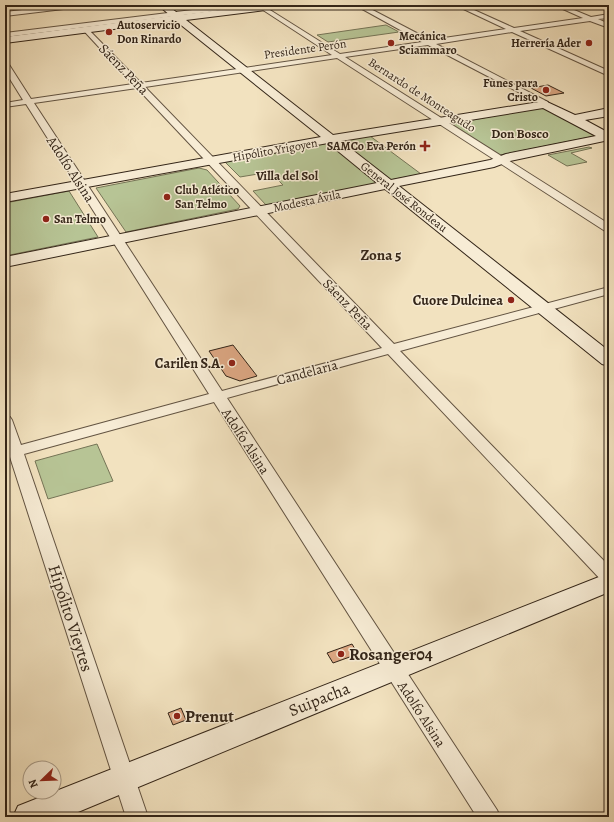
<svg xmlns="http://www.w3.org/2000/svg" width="614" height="822" viewBox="0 0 614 822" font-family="Alegreya,serif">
	<rect width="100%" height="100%" fill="#f2e2bf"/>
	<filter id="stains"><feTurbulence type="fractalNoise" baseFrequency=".005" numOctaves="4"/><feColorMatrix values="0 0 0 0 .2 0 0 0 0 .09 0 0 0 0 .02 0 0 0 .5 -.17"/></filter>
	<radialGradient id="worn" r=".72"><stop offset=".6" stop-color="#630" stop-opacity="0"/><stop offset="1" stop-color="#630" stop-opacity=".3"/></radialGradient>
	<path fill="#b7c495" stroke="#757456" d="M386,25l13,7 -71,10 -11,-7z
		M541,107l3,1 51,28 -95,19 -48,-30v-1z
		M370,136l51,38 -31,6 -47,-38 1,-1z
		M329,143l49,40 -112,22 -13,-14 30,-6 -13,-13 -30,5 -15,-15z
		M589,147l3,1 -21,5 16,9 -20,4 -19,-11z
		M199,168l8,2 33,36 -2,3 -112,23 -30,-44z
		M69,191l29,46 -93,19v-53z
		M97,444l16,37 -65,18 -13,-38z"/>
	<path fill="#dba682" stroke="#332518" d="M548,85l16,8 -18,3 -15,-8z
		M233,345l24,31 -17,5 -14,-5 -17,-25z
		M352,644l6,10 -25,9 -6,-10z
		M181,708l5,12 -13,5 -5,-12z"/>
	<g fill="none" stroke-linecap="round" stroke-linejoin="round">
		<defs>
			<path id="street" d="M65,5h18l-3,2 -75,9v-4z
				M233,5h18l-3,2 -243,30v-4z
				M262,5l78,49 82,-12 -67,-37h8l67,35 76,-11 -51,-24h8l51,23 69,-10 -29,-13h8l29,12 18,-3v4l-11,1 11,5v4l-19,-7 -70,10 89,40v5l-97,-44 -76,12 112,58v4h-3l-117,-61 -83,12 264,167v8l-4,-1 -268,-173 -192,29 249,257 215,-57v7l-209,57 209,215v18l-6,-2 -215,-228 -161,44 270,412 3,7h-23l-263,-415 -190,52 124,363h-22l-116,-360 -5,2v-10h2l-2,-7v-26l5,1 2,3 9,25 188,-51 -183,-290 -21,3v-4l18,-3 -18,-29v-8h3l23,36 102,-15 -49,-53v-2h4l53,54 191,-28 -72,-47 -1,-1zM137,88l245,260 -160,43 -188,-288z"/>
			<path id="secondary" d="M158,5h9l13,10 80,-10h25l-4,3 -95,12 147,115 212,-34 30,14 34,-7v8l-24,4 24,13v7l-99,21 -16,6 -95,19 210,165v15l-7,-2 -217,-175 -380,78v-10l372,-74 -49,-40 -323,59v-8l316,-57 -145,-116 -171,22v-6l166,-21zM543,108l53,28 -90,18 -16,6 -99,20 -50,-39z
				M609,573v19l-543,225h-53l5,-11z"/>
		</defs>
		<use href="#street" stroke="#635442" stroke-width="2"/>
		<use href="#secondary" stroke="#332518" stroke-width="2"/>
		<use href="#street" fill="#f7ecd5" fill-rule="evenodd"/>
		<use href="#secondary" fill="#f7ecd5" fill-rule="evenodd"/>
	</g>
	<g fill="#8f2418" stroke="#f7ecd5" stroke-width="1.5">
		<circle cx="109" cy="32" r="4"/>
		<circle cx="391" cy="43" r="4"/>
		<circle cx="589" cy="43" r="4"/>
		<circle cx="546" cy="90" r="4"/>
		<path d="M423 140h4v4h4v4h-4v4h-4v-4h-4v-4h4z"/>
		<circle cx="167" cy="197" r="4"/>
		<circle cx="46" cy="219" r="4"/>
		<circle cx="511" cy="300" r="4"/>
		<circle cx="232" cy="363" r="4"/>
		<circle cx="341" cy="654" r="4"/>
		<circle cx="177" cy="716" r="4"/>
	</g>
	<g text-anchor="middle" stroke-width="3" stroke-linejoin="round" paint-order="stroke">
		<g font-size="12" font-weight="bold" fill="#332518" stroke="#f7ecd5" text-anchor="start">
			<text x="117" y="29">Autoservicio<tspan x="117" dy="14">Don Rinardo</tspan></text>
			<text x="399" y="40">Mecánica<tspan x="399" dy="14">Sciammaro</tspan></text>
			<text x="581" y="47" text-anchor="end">Herrería Ader</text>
			<text x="538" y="87" text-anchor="end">Funes para<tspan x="538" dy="14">Cristo</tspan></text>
			<text x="416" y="150" text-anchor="end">SAMCo Eva Perón</text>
			<text x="175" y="194">Club Atlético<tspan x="175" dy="14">San Telmo</tspan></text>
			<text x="54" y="223">San Telmo</text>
		</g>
		<g font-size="12" fill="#332518" stroke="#f7ecd5">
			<text transform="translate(305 49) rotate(-8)" y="4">Presidente Perón</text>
			<text transform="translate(422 95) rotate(33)" y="4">Bernardo de Monteagudo</text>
			<text transform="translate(275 150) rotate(-10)" y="4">Hipólito Yrigoyen</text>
			<text transform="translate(404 197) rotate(38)" y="4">General José Rondeau</text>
			<text transform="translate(307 201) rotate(-12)" y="4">Modesta Ávila</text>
		</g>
		<g font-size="13" font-weight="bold" fill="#332518" stroke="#f7ecd5">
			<text x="520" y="138">Don Bosco</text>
			<text x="287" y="180">Villa del Sol</text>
		</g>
		<g font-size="14" fill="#332518" stroke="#f7ecd5">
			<text transform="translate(124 69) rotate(46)" y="5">Sáenz Peña</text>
			<text transform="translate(71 169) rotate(57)" y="5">Adolfo Alsina</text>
			<text transform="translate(348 304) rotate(46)" y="5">Sáenz Peña</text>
			<text transform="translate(307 372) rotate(-15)" y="5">Candelaria</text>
			<text transform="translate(246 441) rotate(57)" y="5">Adolfo Alsina</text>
			<text transform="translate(422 714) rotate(57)" y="5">Adolfo Alsina</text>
		</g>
		<g font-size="14" font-weight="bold" fill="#332518" stroke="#f7ecd5" text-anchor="end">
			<text x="503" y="305">Cuore Dulcinea</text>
			<text x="224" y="368">Carilen S.A.</text>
		</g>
		<g font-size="15" font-weight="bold" fill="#332518" stroke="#f7ecd5">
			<text x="381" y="260">Zona 5</text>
		</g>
		<g font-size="17" fill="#332518" stroke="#f7ecd5">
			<text transform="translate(71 618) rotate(72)" y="6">Hipólito Vieytes</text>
			<text transform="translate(319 699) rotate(-22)" y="6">Suipacha</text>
		</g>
		<g font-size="17" font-weight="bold" fill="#332518" stroke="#f7ecd5" text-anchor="start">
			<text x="349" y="660">Rosanger04</text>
			<text x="185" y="722">Prenut</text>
		</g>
	</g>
	<rect width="614" height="822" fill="none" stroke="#f2e2bf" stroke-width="20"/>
	<rect x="6" y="6" width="602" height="810" fill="none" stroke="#332518" stroke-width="2"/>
	<rect x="10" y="10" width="594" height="802" fill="none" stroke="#332518"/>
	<g transform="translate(42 780) rotate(247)"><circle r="19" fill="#f7ecd5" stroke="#a99c89"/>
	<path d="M0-3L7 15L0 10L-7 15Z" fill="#8f2418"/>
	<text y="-6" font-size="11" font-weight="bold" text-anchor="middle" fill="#332518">N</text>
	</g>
	<rect width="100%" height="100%" filter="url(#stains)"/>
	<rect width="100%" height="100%" fill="url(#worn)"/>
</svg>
